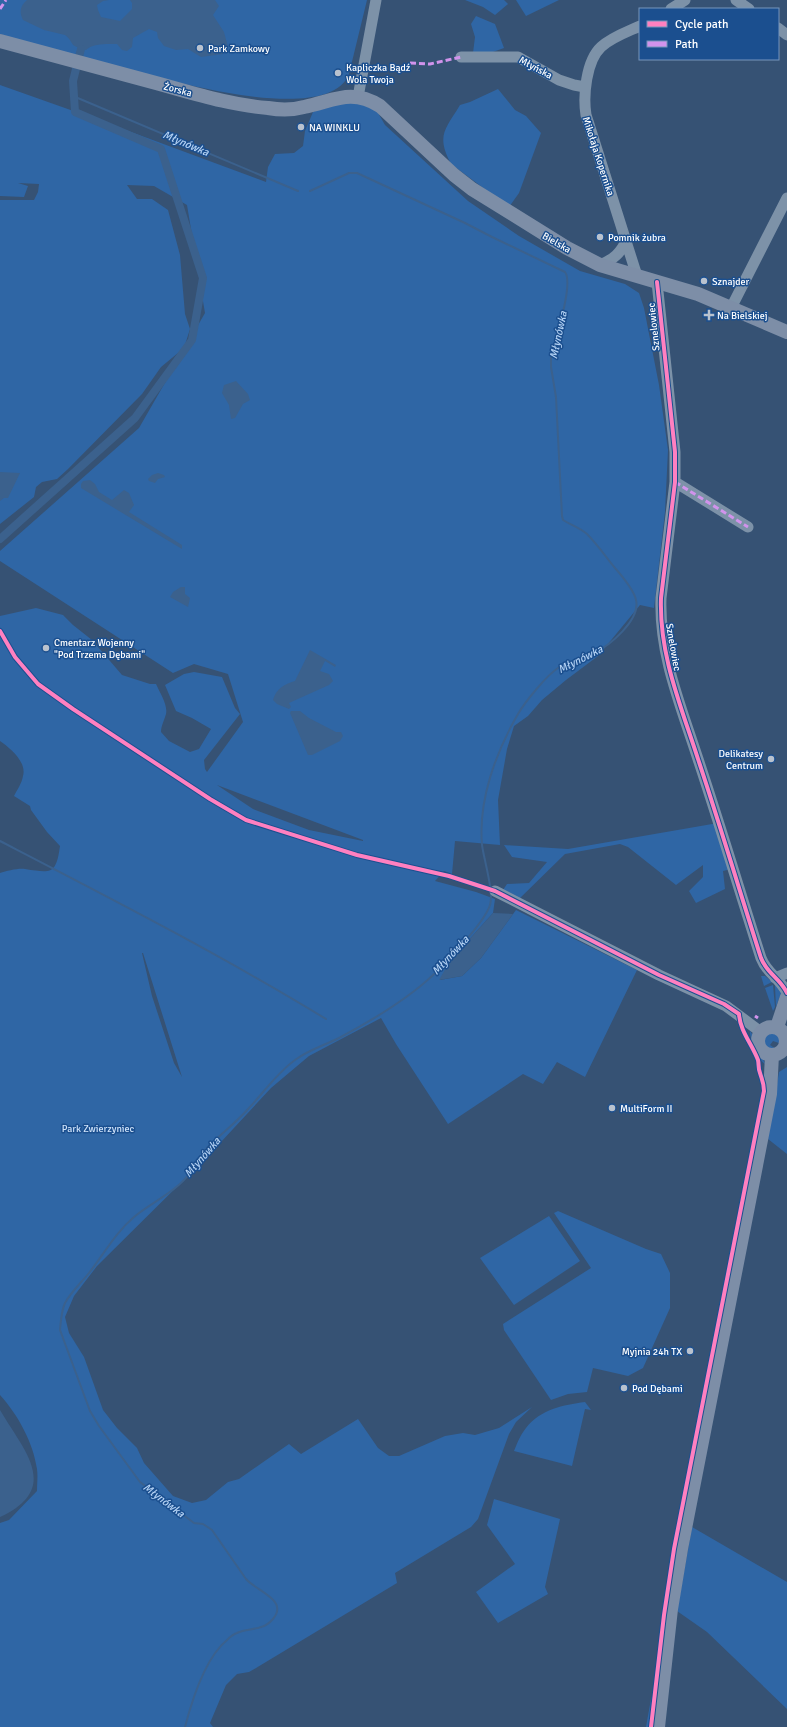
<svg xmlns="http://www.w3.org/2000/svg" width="787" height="1727" viewBox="0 0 787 1727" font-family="Signika,sans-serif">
	<rect width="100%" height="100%" fill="#365274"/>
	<path fill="#2f66a5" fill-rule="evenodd" d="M0,0h367l-18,74c-19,49 -156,12 -193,3 -24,-6 -48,-11 -71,-17 -29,-7 -57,-17 -85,-26z
		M465,0h39l4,4 -13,11 -12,-8z
		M516,0h43l-33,16z
		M476,16l19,8 9,24 -14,5h-17l2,-16 -4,-13z
		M0,85l96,34 170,63 2,-15 7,-13 19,-1 9,-7 2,-15 8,-19 26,-10 21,1 17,8 8,14 83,76 51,35 61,35 45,13 14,9 5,15 15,77 9,65 -3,62 -11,96 -14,-3 -42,51 -32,24 -24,20 -14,16 -14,10 -7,23 -9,51 2,45 -45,-4 -3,33 -8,-3 -9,10 41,11 19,7 -2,14 -43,48 -10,19 22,-4 19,-18 35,-48 121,60 -52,107 -28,-15 -14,22 -20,-10 -75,50 -52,-80 -15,-26 -72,38 -38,32 -63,68 -111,110 -23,30 -9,21 4,16 15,24 19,53 14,18 20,20 7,15 29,33 19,7 14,-3 22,-18 11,-3 50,-35 12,10 57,-35 20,29 11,8h10l46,-20 18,-3 12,2 24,-7 33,-21 -16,15 -7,12 -31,85 -7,8 -76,46 2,10 -141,85 -7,4 -12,2 -11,11 -16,38 3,4h-213v-204l9,-3 28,-29c0,-7 1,-15 0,-22 -4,-27 -19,-54 -37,-74v-522c7,-2 18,-5 25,-4 26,4 31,6 35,-23l-13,-14 -16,-22 -1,-4 -16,-10c3,-6 8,-13 9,-20 4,-14 -13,-28 -23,-35v-125l36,-8 27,7 10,10 19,15 30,35 28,9h6c4,9 12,21 10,30 -2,7 -5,12 -5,18l8,9 21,11 9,-3 12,-20 -19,-11 -16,-7 -11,-26 19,-11 10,-2 28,5 13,31 5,6 -36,46 1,9 2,3 36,-50 -15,-48 -34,-10 -21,9 -173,-112v-10l139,-123 66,-115 -18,-108 -33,-19 -27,-1 10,14h15l16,11 12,45 5,59 5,15 -6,19 -23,19 -19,27 -74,75 -11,10 -15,3 -6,5 -2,10 -34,27v-324h34l4,-8 1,-8 -21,-1 10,3 -4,11 -24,-1zM217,785l146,55v1l-54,-11 -56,-21zM142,953h1l39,124 -8,-14 -22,-67z
		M498,89l17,21 11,6 15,17 -22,60 -10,14 -58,-43c-15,-29 -6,-34 9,-59l10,-3z
		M718,823l13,46 -8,2 2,18 -29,14 -7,-12 14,-14v-12l-27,20 -48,-38 -8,-3 -55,10 -47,46 -15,-10 4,-6 22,-1 18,-21 -35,-5 -8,-12 64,4z
		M761,976h4l7,6 -8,4z
		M776,984l6,7 -6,16 -1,-21z
		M773,985l2,22 -2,4 -8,-23z
		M750,1031c4,5 4,9 6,15 2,7 7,11 9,18 -6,-3 -16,-27 -15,-33z
		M772,1032l6,2 3,7 -2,2 -6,-2 -3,4 6,4 -9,-1 -4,-6 1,-6z
		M787,1067v87l-19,-15 11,-67z
		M558,1211l88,38 15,5 9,19v35l-27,60 -15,8 -35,-8 -6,24 -19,2 -17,6 -47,-70 -1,-6 88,-56 -37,-55z
		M549,1216l31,45 -66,44 -34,-47z
		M585,1402l6,8 -6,-1 -13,57 -58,-15c3,-8 7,-17 12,-23 15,-19 37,-23 59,-26z
		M494,1499l66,20 -15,68 3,7 -50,29 -22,-31 39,-28 -28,-39z
		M692,1527l95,55v127l-80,-77 -30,-21z
		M653,1694l-4,33h-3l5,-28z"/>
	<path fill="#3b618d" d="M27,0h82l-6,1 -6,4 1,5 3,7 19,4 12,-12v-6l-2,-3h85l4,6 -6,9 11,17 4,15 -5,7 -22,3 -13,-8 -12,1 -12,-4 -6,-8 -1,-6 -8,-3 -16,9 -1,9 -5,4 -5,-1 -5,-6c-10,0 -24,-1 -31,6 -19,-5 -10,-6 -21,-15l-21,-5 -21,-10c-4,-8 -3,-14 4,-20z
		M236,381l12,13 2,6 -7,4 -8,14 -4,1 -2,-14 -7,-12 2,-8z
		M0,472l20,1 -12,25h-4l-4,3z
		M158,473l6,2 1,2 -7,2 -3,4 -6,-2 -1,-2 4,-4z
		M90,480l5,4 4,8 13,8 12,-10 5,3 5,12 -5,7 53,33v4l-101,-61v-4l2,-3z
		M181,587h4v7l5,4 -2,9 -18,-10 3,-5z
		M310,650l26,15 -1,2 -10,-6 -5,10 9,3 4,7 -4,4 -40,18 2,4 -2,2 -12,-5 -4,-4c3,-11 11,-16 22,-19z
		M291,711h9l9,7 27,14h5l2,4 -3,5 -28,14h-4l-18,-42z
		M493,913l20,1 -32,44 -19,18 -23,4 11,-19z
		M0,1410c24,41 62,78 0,107z"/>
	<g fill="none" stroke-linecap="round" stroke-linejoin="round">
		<path stroke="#3b618d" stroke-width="2" d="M73,96l225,95
			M0,841c110,57 221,114 326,178
			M185,1727c7,-27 20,-69 42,-87 3,-3 7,-6 10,-7 8,-4 16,-3 24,-6 8,-2 18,-12 16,-20 -1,-10 -23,-19 -31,-28l-34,-49 -9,-6 -9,-1 -54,-41 -41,-56 -9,-15 -30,-81c1,-9 1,-18 5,-27 6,-11 16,-20 24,-30 15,-19 26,-40 45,-56 18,-15 42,-25 56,-44 7,-9 11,-19 19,-27 13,-13 28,-24 40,-38 15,-16 28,-35 46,-48 15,-11 28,-14 44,-22 30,-16 67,-38 92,-61 14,-13 54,-55 59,-72 4,-13 -6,-45 -8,-60 -4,-45 14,-93 36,-131 7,-12 28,-38 40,-46 11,-6 25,-9 36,-15 15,-7 47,-33 42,-53 -2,-10 -14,-24 -21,-32 -9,-11 -18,-24 -28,-34 -7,-6 -16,-9 -24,-14l-1,-4 -6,-119 -5,-30v-10c4,-17 23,-73 14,-85l-73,-35 -27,-14 -108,-50h-8l-39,18"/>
		<path stroke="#3b618d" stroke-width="8" d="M0,539l135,-121 57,-78 11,-62 -42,-129 -86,-37 -2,-31 8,-32"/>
		<path stroke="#7d92a8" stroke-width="11" d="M736,0l13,9
			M671,9l14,-9
			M778,28l9,7
			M461,57h57l41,23 15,5 11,2
			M358,97l18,-97
			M600,265c14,-6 21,-12 27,-26
			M637,276l-51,-161c-3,-19 0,-54 15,-68 11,-10 26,-15 39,-21
			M657,282l18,170v30l-14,116c-2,57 20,108 37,161 22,66 42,133 63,199 6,16 19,20 26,35
			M731,308l56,-110
			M675,482l73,45
			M495,891l164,84 67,31 35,26
			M775,978l12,-5
			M786,1044l1,1"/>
		<path stroke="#7d8ea7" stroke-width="14" d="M0,41c52,14 104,28 156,42 37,10 74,22 112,25 12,2 25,2 36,-1 30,-6 47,-19 76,-1l74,69 18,14 95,59 33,17 98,29 89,38
			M758 1041a14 14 0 1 1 28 0a14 14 0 1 1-28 0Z
			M777,1027l10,-30
			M658,1727l13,-118 10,-60 89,-455 2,-39"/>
		<path stroke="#d193ec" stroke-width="3" stroke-dasharray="6 3" stroke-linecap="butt" d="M0,9l6,-9
			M410,63l20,1 31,-7
			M675,482l73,45
			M755,1016l3,2"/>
		<defs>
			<path id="cycleway" d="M657,282l18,170v30l-14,116c-2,57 20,108 37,161 22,66 42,133 63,199 6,16 19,20 26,35
				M0,631l15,26 23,27 35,25 137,90 36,21 111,35 92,21 46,15 164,84 65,29 15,10c1,17 13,30 19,46 1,4 0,9 2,13 2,7 4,10 4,18l-90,458 -10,66 -13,112"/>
		</defs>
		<use href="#cycleway" stroke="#1b4f8f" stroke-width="6"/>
		<use href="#cycleway" stroke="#ff80c0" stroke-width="4"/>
	</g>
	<g fill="#b9c2ce" stroke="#1b4f8f" stroke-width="1.5">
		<circle cx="200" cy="48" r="4"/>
		<circle cx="338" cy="73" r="4"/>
		<circle cx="301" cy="127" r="4"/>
		<circle cx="600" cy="237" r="4"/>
		<circle cx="704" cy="281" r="4"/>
		<path d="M707 309h4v4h4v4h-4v4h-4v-4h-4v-4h4z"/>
		<circle cx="46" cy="648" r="4"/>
		<circle cx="771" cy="759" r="4"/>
		<circle cx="612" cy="1108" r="4"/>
		<circle cx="690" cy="1351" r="4"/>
		<circle cx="624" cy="1388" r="4"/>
	</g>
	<g text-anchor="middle" stroke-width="3" stroke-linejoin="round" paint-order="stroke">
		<g font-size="10" fill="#fff" stroke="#1b4f8f" text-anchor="start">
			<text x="208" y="52">Park Zamkowy</text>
			<text x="346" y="71">Kapliczka Bądź<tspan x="346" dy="12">Wola Twoja</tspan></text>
			<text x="309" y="131">NA WINKLU</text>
			<text x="608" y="241">Pomnik żubra</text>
			<text x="712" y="285">Sznajder</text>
			<text x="717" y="319">Na Bielskiej</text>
			<text x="54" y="646">Cmentarz Wojenny<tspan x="54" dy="12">"Pod Trzema Dębami"</tspan></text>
			<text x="763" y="757" text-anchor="end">Delikatesy<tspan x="763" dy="12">Centrum</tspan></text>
			<text x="620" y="1112">MultiForm II</text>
			<text x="682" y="1355" text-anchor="end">Myjnia 24h TX</text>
			<text x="632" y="1392">Pod Dębami</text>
		</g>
		<g font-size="10" fill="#fff" stroke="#1b4f8f">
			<text transform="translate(536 67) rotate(28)" y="4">Młyńska</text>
			<text transform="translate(178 89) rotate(15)" y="4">Żorska</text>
			<text transform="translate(599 156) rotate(72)" y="4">Mikołaja Kopernika</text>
			<text transform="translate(557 242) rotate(30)" y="4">Bielska</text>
			<text transform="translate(653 327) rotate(-96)" y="4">Sznelowiec</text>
			<text transform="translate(674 647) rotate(80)" y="4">Sznelowiec</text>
		</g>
		<g font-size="10" fill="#cfe3fa" stroke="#1b4f8f">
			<text x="98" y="1132">Park Zwierzyniec</text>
		</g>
		<g font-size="11" font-style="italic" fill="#b5d3f5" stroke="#1b4f8f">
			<text transform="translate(186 143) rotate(23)" y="4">Młynówka</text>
			<text transform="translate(558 335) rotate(-78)" y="4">Młynówka</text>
			<text transform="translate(580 659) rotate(-27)" y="4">Młynówka</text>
			<text transform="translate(450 955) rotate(-47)" y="4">Młynówka</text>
			<text transform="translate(202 1157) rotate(-49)" y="4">Młynówka</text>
			<text transform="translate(164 1500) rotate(37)" y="4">Młynówka</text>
		</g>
	</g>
	<rect x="639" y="8" width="140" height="52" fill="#1b4f8f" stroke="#7695bc"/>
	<rect x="647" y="21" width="20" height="6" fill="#ff80c0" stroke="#7695bc"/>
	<text x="675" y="28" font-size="12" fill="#ffffff">Cycle path</text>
	<rect x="647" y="41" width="20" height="6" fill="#d193ec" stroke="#7695bc"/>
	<text x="675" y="48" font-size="12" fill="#ffffff">Path</text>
</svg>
